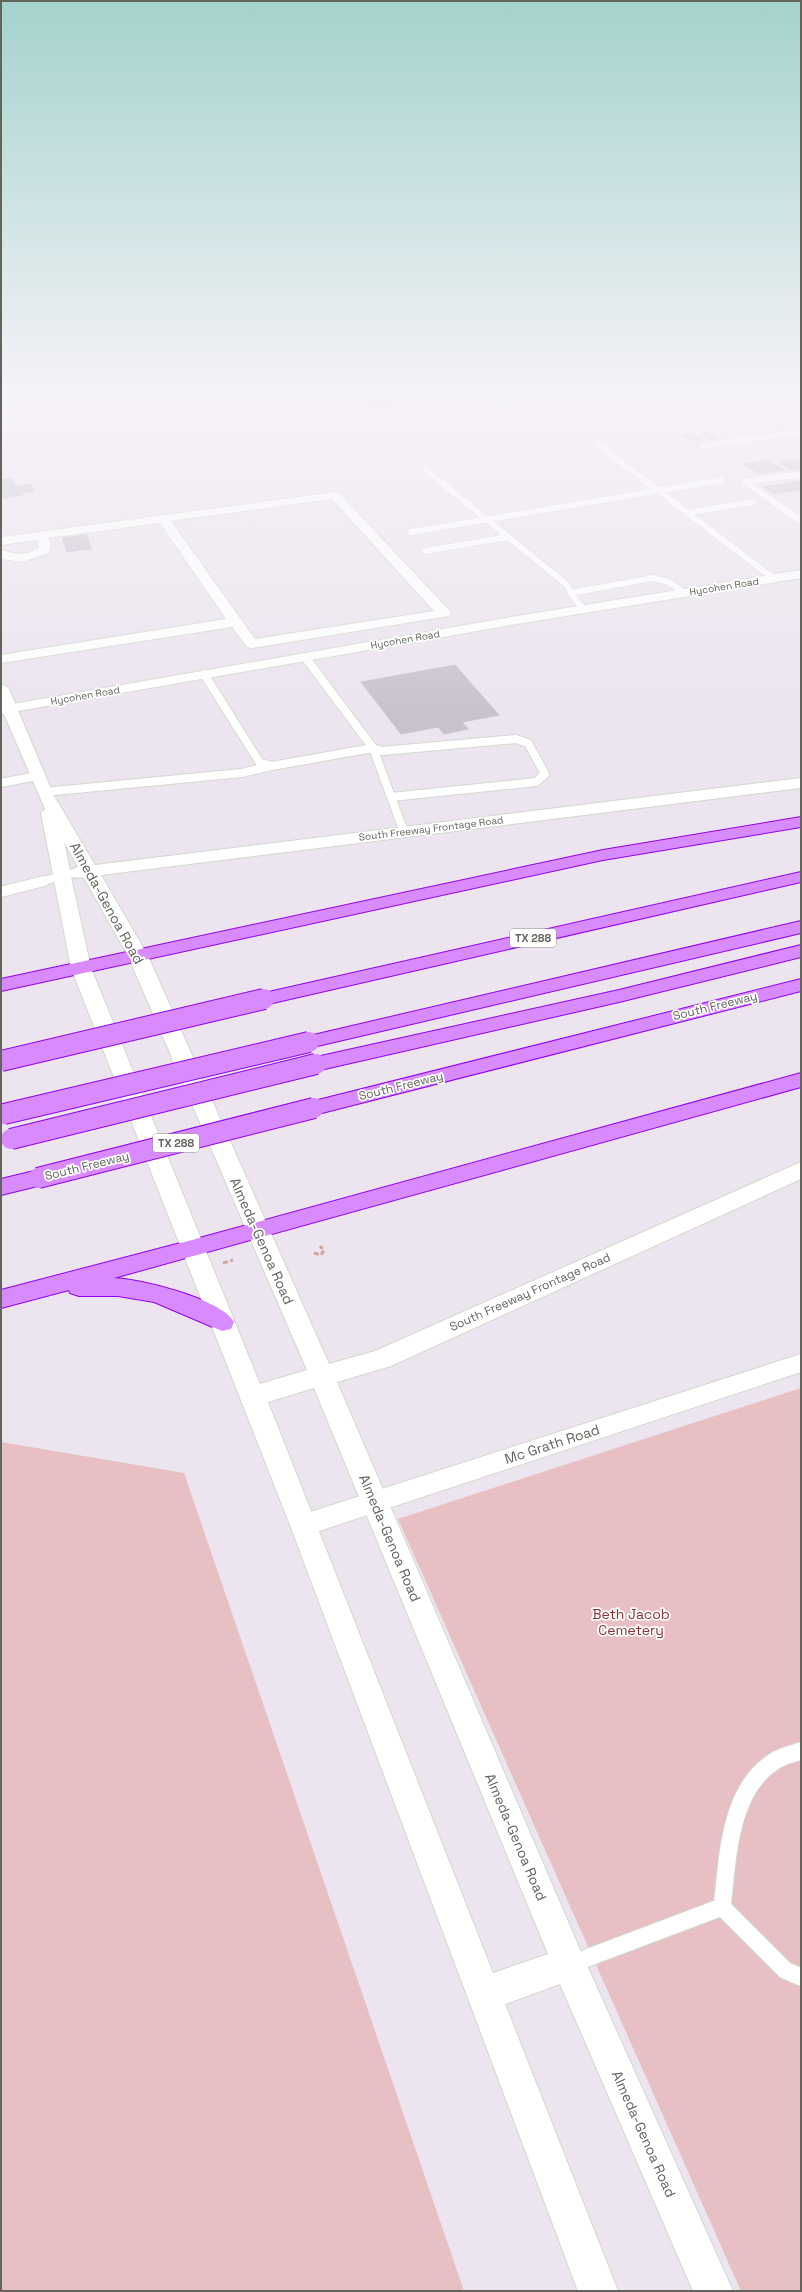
<svg xmlns="http://www.w3.org/2000/svg" width="802" height="2292" viewBox="0 0 802 2292" font-family="'Space Grotesk',sans-serif">
	<rect width="100%" height="100%" fill="#ece4ef"/>
	<path fill="#e8bfc2" d="M801,1388v903h-60l-343,-772z
		M1,1442l183,31 280,818h-463z"/>
	<path fill="#c8c2cd" stroke="#cdc2d4" d="M354,397h53l8,6 -48,6z
		M708,432l11,7 -7,1 -11,-7z
		M694,434l10,7 -16,-1 -6,-4z
		M801,459v10l-11,1 -12,-8z
		M768,460l16,10 -24,4 -16,-10z
		M12,478l4,8 15,-2 4,7 -13,2 1,2 -22,3v-18z
		M801,481v9l-27,4 -11,-7z
		M86,535l6,14 -25,3 -5,-14z
		M455,665l44,50 -37,7 6,7 -24,5 -6,-7 -37,7 -40,-52z"/>
	<g fill="none" stroke-linecap="round" stroke-linejoin="round">
		<defs>
			<path id="lane-far3" d="M600,446l173,132
				M702,446l99,-14
				M426,470l140,114 15,24
				M801,474l-56,8 56,39
				M687,513l66,-11
				M411,532l310,-52
				M425,551l83,-14
				M570,593l83,-15 16,4 14,10"/>
			<path id="lane-far2" d="M581,607l1,2
				M305,657l68,91 31,84
				M204,674l56,89 12,3 101,-18 9,3 134,-12 12,4 17,31 -9,8 -145,15
				M1,783l36,-7
				M44,792l198,-19 29,-7
				M40,882l22,-6"/>
			<path id="lane-far1" d="M1,892l43,-11"/>
			<path id="lane" d="M722,1907c6,-48 6,-120 56,-148 7,-4 15,-5 23,-8
				M722,1907l63,63 16,7
				M571,1964l151,-57"/>
			<path id="street" d="M335,492l4,1 110,117 2,3 -2,3 -197,32 -5,-1 -15,-20 -231,36v-8l225,-36 -66,-96 -112,15 3,5 -2,10 -26,9 -22,-3v-9c16,4 22,7 38,-2l-2,-8 -36,5v-8zM332,499l102,112 -179,28 -84,-118z
				M801,570v8l-278,45 -522,91v-8l522,-91z
				M801,1354v18l-497,164 -9,-3 -4,-8 4,-8 9,-3z"/>
			<path id="secondary" d="M1,684l5,2 3,3 45,107 41,69 706,-87v10l-700,87 47,81 181,408 46,-13 426,-189v17l-410,187 -54,16 244,570 152,339h-40l-133,-307 -55,20 113,287h-40l-288,-766 -219,-557 -30,-155 4,-4 -44,-102zM64,842l14,25 -8,3zM71,877l13,1 44,78 179,414 -47,14 -169,-416zM314,1388l234,566 -55,19 -225,-571z"/>
			<path id="highway" d="M801,817v10l-198,33 -602,131v-12l602,-129z
				M801,872v10l-537,123 -7,-2 -3,-4 3,-4 7,-2z
				M801,921v12l-492,115 -7,-1 -3,-5 3,-5 7,-1z
				M801,945v12l-182,45 -303,69 -7,-2 -3,-5 3,-5 7,-2 303,-67z
				M801,979v12l-487,124 -8,-2 -3,-5 3,-5 8,-2z
				M801,1073v14l-687,191c26,1 108,21 120,44l-3,7 -9,2 -68,-29 -36,-6h-39l-9,-3 -1,-3 -68,18v-18l191,-50z
				M38,1170l8,2 3,6 -3,6 -45,11v-16z"/>
		</defs>
		<use href="#lane-far3" stroke="#d4d9d1" stroke-width="7"/>
		<use href="#lane-far2" stroke="#d4d9d1" stroke-width="10"/>
		<use href="#lane-far1" stroke="#d4d9d1" stroke-width="12"/>
		<use href="#lane" stroke="#d4d9d1" stroke-width="19"/>
		<use href="#street" stroke="#d4d9d1" stroke-width="2"/>
		<use href="#secondary" stroke="#d3d8ce" stroke-width="2"/>
		<use href="#highway" stroke="#9200f3" stroke-width="2"/>
		<path stroke="#d1a59b" stroke-width="3" stroke-dasharray="5 2.5" stroke-linecap="butt" d="M314,1253l7,2 3,-5 -4,-4
			M223,1263l10,-3"/>
		<use href="#lane-far3" stroke="#fff" stroke-width="6"/>
		<use href="#lane-far2" stroke="#fff" stroke-width="8"/>
		<use href="#lane-far1" stroke="#fff" stroke-width="10"/>
		<use href="#lane" stroke="#fff" stroke-width="17"/>
		<use href="#street" fill="#fff" fill-rule="evenodd"/>
		<use href="#secondary" fill="#fff" fill-rule="evenodd"/>
		<use href="#highway" fill="#d88bff" fill-rule="evenodd"/>
		<defs>
			<path id="highway-bridge" d="M1,1061l263,-62
				M4,1114l305,-72
				M11,1139l305,-75
				M38,1178l276,-70"/>
		</defs>
		<use href="#highway-bridge" stroke="#9200f3" stroke-width="22" stroke-linecap="butt"/>
		<use href="#highway-bridge" stroke="#d88bff" stroke-width="20"/>
	</g>
	<linearGradient id="sky" x2="0" y2="1"><stop stop-color="#a4d2cd"/><stop offset="0.55" stop-color="#f6f3f8"/><stop offset="1" stop-color="#f6f3f8" stop-opacity="0"/></linearGradient>
	<rect width="802" height="717" fill="url(#sky)"/>
	<g text-anchor="middle" stroke-width="3.5" stroke-linejoin="round" paint-order="stroke">
		<g font-size="10" fill="#61655c" stroke="#fff">
			<text transform="translate(724 586) rotate(-9)" y="4">Hycohen Road</text>
			<text transform="translate(405 639) rotate(-10)" y="4">Hycohen Road</text>
			<text transform="translate(85 695) rotate(-10)" y="4">Hycohen Road</text>
			<text transform="translate(431 828) rotate(-7)" y="4">South Freeway Frontage Road</text>
		</g>
		<g fill="#fff" stroke="#90938d" stroke-width="1">
			<rect x="510" y="929" width="46" height="18" rx="3"/>
			<rect x="153" y="1134" width="46" height="18" rx="3"/>
		</g>
		<g font-size="11" font-weight="bold" fill="#61655c">
			<text x="533" y="942">TX 288</text>
			<text x="176" y="1147">TX 288</text>
		</g>
		<g font-size="12" fill="#61655c" stroke="#fff">
			<text transform="translate(715 1006) rotate(-14)" y="4">South Freeway</text>
			<text transform="translate(401 1086) rotate(-14)" y="4">South Freeway</text>
			<text transform="translate(87 1166) rotate(-14)" y="4">South Freeway</text>
			<text transform="translate(530 1292) rotate(-24)" y="4">South Freeway Frontage Road</text>
		</g>
		<g font-size="14" fill="#61655c" stroke="#fff">
			<text transform="translate(107 903) rotate(61)" y="5">Almeda-Genoa Road</text>
			<text transform="translate(262 1241) rotate(66)" y="5">Almeda-Genoa Road</text>
			<text transform="translate(552 1444) rotate(-18)" y="5">Mc Grath Road</text>
			<text transform="translate(390 1538) rotate(67)" y="5">Almeda-Genoa Road</text>
			<text transform="translate(516 1837) rotate(67)" y="5">Almeda-Genoa Road</text>
			<text transform="translate(644 2134) rotate(66)" y="5">Almeda-Genoa Road</text>
		</g>
		<g font-size="14" fill="#8e3235" stroke="#fff">
			<text x="631" y="1619">Beth Jacob<tspan x="631" dy="16">Cemetery</tspan></text>
		</g>
	</g>
	<rect width="802" height="2292" fill="none" stroke="#61655c" stroke-width="4"/>
</svg>
